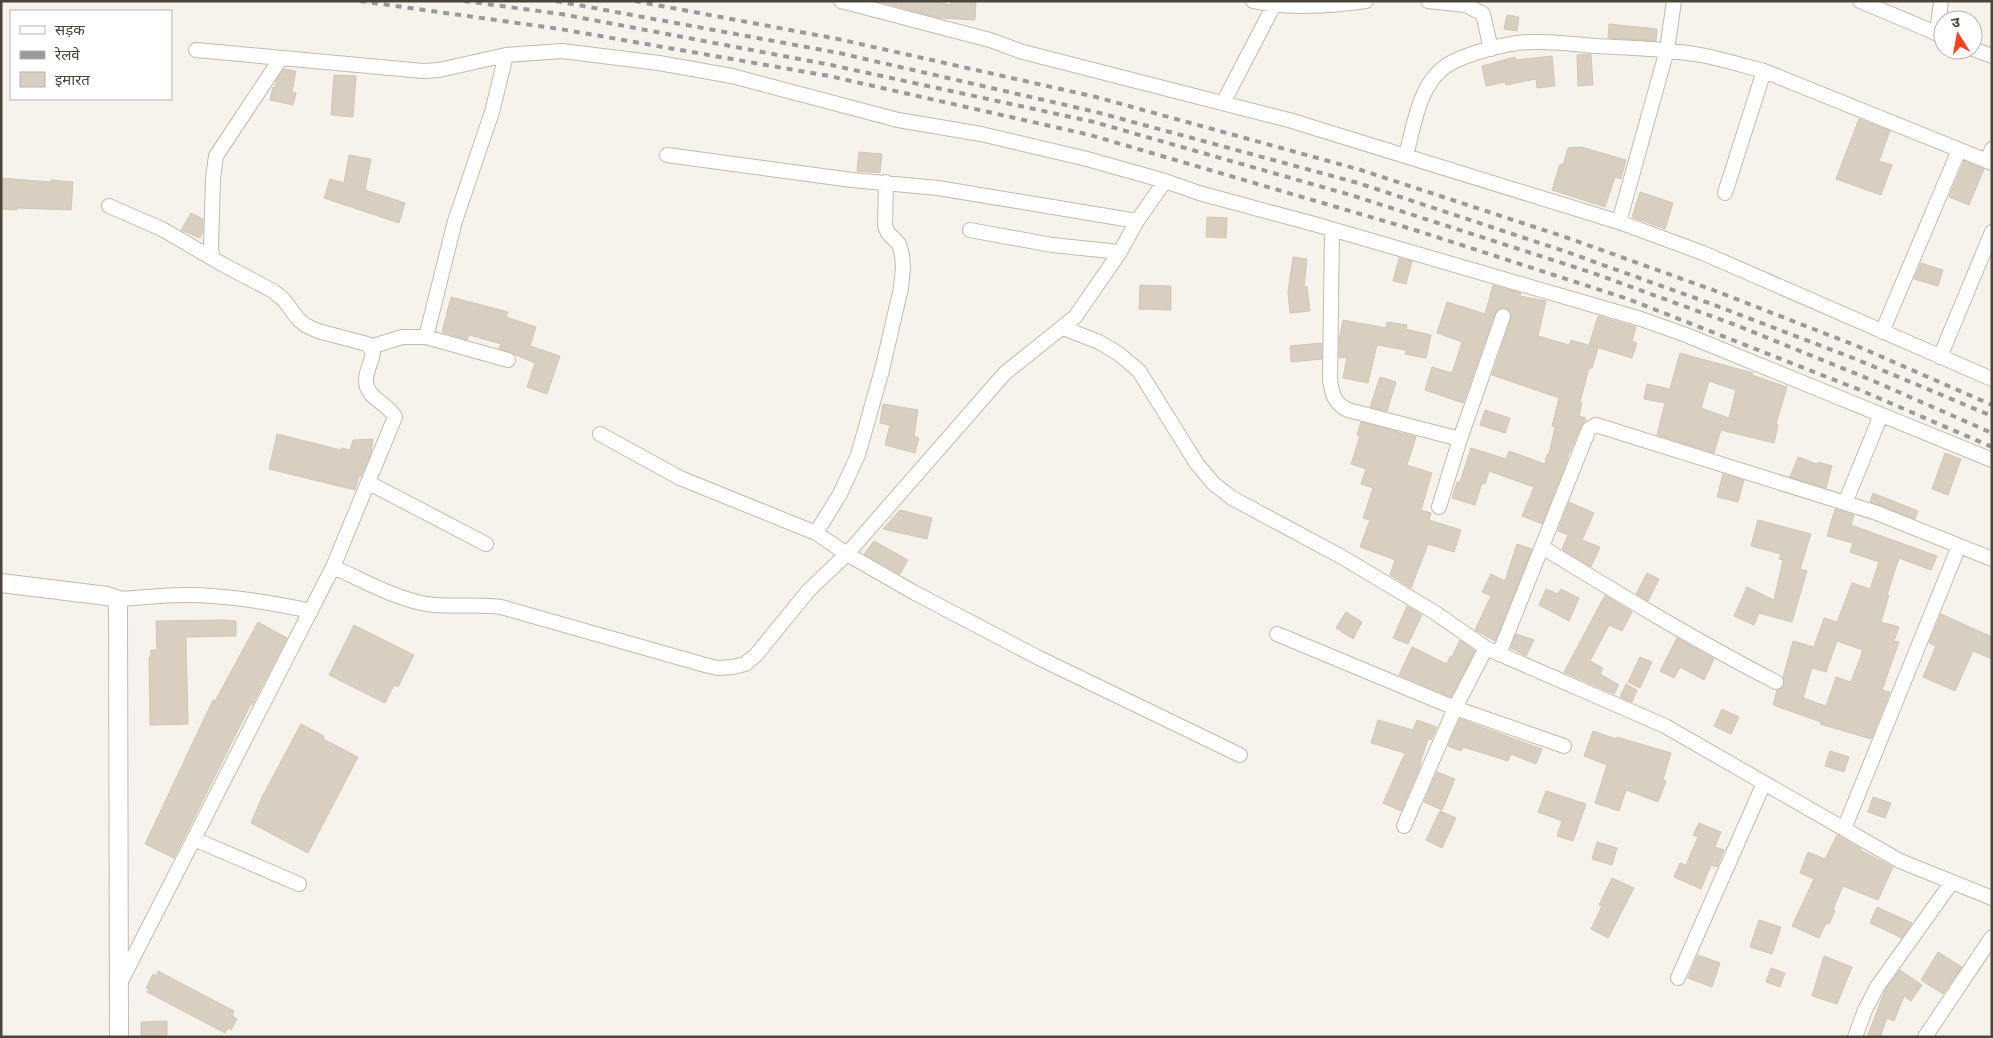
<svg xmlns="http://www.w3.org/2000/svg" width="1993" height="1038" viewBox="0 0 1993 1038" font-family="Inter,'Noto Sans Devanagari',sans-serif">
	<rect width="100%" height="100%" fill="#f6f3ec"/>
	<path fill="#d8cfc1" stroke="#d3c7b4" fill-rule="evenodd" d="M877,1h57l17,4v-4h25l-1,19 -36,-2z
		M1507,15l12,2 -2,14 -13,-2z
		M1609,24l48,5 -1,12 -48,-3z
		M1591,54l2,31 -15,1 -1,-31z
		M1552,56l3,30 -18,2 -1,-9 -30,6 -1,-3 -19,4 -4,-20 33,-9 1,3z
		M284,69l12,2 -4,21 4,1 -3,12 -23,-5 3,-13 2,1 1,-7z
		M334,75l22,1 -3,41 -22,-2z
		M1859,119l31,12 -11,30 13,4 -11,30 -45,-16z
		M1581,147l45,13 -5,19 -6,-2 -10,30 -53,-17 8,-26 3,1 5,-17z
		M859,152l23,2 -2,19 -23,-2z
		M349,155l22,4 -6,31 40,13 -6,20 -75,-25 6,-19 14,4z
		M1964,161l20,8 -15,36 -20,-8z
		M1,178l50,4v-2l22,2 -2,28 -54,-2v2l-16,-1z
		M1640,192l33,11 -8,26 -33,-12z
		M191,213l12,6v13l-3,6 -19,-8z
		M1207,217l20,1 -1,20 -20,-1z
		M1293,257l14,2 -3,28 3,-1 3,25 -20,2 -2,-20z
		M1399,258l13,3 -6,23 -13,-3z
		M1921,263l22,7 -5,16 -24,-7z
		M1140,285l31,1v24l-32,-1z
		M1493,285l28,8 -1,3 26,5 -8,35 31,9 2,-5 27,8 -6,20h-3l-9,34 2,1 -3,13 7,2 -1,3 -4,5 -11,26h-1l-3,11 -24,61 -20,-8 12,-29 -45,-16 -4,13 -3,-1 -7,22 -23,-7 5,-16h3l11,-34 35,11 3,-8 36,13 2,-10h2l6,-27 -3,-1 7,-28 -67,-23 19,-56 -2,-9 -8,-2 -6,5 -32,90 -38,-13 7,-23 20,6 10,-31 -25,-9 10,-31 38,12z
		M451,297l57,15 -2,5 30,10 -6,19 30,10 -13,38 -20,-7 8,-24 -36,-15 2,-4 -32,-9 -2,5 -25,-8z
		M1598,316l38,11 -4,14 5,2 -5,15 -43,-13z
		M1343,320l43,8 1,-6 20,3 -1,4 25,6 -5,23 -21,-4 1,-4 -29,-5 -9,38 -25,-5 4,-21 -8,1v-18z
		M1322,343v16l-31,3 -1,-16z
		M1680,353l73,20 -1,2 35,12 -11,37 2,1 -4,18 -53,-13 -7,23 -57,-18 8,-32 -21,-4 3,-15 23,5zM1709,381l27,9 -7,28 -28,-10z
		M1380,377l16,5 -9,29 -17,-4z
		M883,404l35,6 -4,26 5,2 -4,15 -30,-8 5,-20 -10,-2z
		M1485,410l25,8 -5,15 -25,-8z
		M1361,422l55,15 -9,28 25,8 -11,37 10,3 -2,7 32,10 -7,22 -26,-8 -17,44 -21,-13 5,-15 -35,-13 10,-27 -7,-2 10,-30 -12,-4 5,-15 -15,-5 9,-28 -3,-1z
		M277,434l64,16 1,-2 8,2 3,-10 20,-1 -2,14 -10,23h-2l-4,14 -86,-21z
		M1945,453l16,6 -13,36 -16,-6z
		M1798,457l19,7 1,-2 14,4 -6,22 -36,-11z
		M1723,474l21,6 -6,22 -21,-5z
		M1873,493l45,18 -3,8 -45,-17z
		M1569,502l25,11 -12,27 18,7 -9,20 -29,-18 6,-14 -10,-4z
		M1835,509l19,6 -3,10 86,31 -6,14 -32,-12 -12,37h2l-8,27 18,5 -5,14 5,1 -17,48 8,2 -19,47 -51,-15 1,-2 -48,-17 4,-15 7,-4 -1,-9 10,-36 21,6 10,-29 13,4 15,-39 18,6 9,-27 -29,-10 3,-9 -26,-7zM1837,641l26,9 -12,32 -15,-5 -10,29 -23,-8 9,-30 14,4z
		M900,510l32,8 -5,21 -44,-10z
		M1758,520l53,14 -11,35 7,2 -15,51 -33,-9 -5,12 -20,-9 13,-29 27,13 9,-40 -4,-1 2,-5 -30,-8z
		M874,541l34,19 -8,14 -36,-20z
		M1517,544l15,5 -37,92 -20,-11 16,-34 -9,-4 9,-18 14,7z
		M1647,573l12,6 -11,22 -12,-7z
		M1546,589l12,5 3,-5 18,9 -10,23 -30,-16z
		M1605,595l27,17 -10,19 -13,-6 -19,36 13,7 -3,6 19,11 -5,9 -50,-22z
		M1407,606l15,9 -14,29 -15,-6z
		M1346,612l16,10 -9,17 -17,-11z
		M1941,614l51,23v22l-19,-8 -18,40 -32,-14 13,-31 -7,-3z
		M225,620l11,1v15l-50,1 2,87 -38,1 -1,-68 2,-1v-6h6l-1,-29z
		M258,622l29,16 -35,67 -1,-1 -77,154 -29,-14 68,-144 2,1z
		M354,625l60,30 -16,32 -4,-2 -9,18 -56,-28z
		M1516,634l18,6 -8,16 -15,-8z
		M1677,638l37,21 -10,21 -24,-13 -6,11 -14,-7z
		M1460,640l15,11 -24,46 -52,-22 13,-28 35,17 3,-8 2,1z
		M1640,657l12,5 -12,26 -12,-6z
		M1626,684l11,6 -5,12 -12,-5z
		M1722,709l17,8 -8,17 -17,-8z
		M1460,719l82,30 -6,15 -25,-10 -3,7 -45,-14 -2,4 -13,-5z
		M1378,720l35,10 4,-10 20,7 -6,13 -3,-1 -8,24 1,1 -20,47 -18,-8 22,-50 -34,-10z
		M301,724l23,12 -1,3 35,18 -50,96 -57,-30 11,-26z
		M1593,731l23,8 1,-2 54,16 -8,27 3,1 -8,21 -32,-12 -7,21 -24,-8 12,-38 -23,-9z
		M1830,751l19,6 -5,15 -19,-6z
		M1437,772l18,7 -13,31 -18,-8z
		M1546,791l40,13 -13,37 -16,-5 5,-15 -24,-9z
		M1873,797l18,6 -6,15 -17,-6z
		M1440,811l16,7 -14,30 -16,-8z
		M1699,823l22,9 -6,15 9,3 -7,17 -6,-2 -10,24 -27,-12 6,-14 6,2 12,-28 -5,-2z
		M1837,835l24,14 -1,1 33,17 -15,33 -35,-14 -10,23 2,2 -6,13 -3,-1 -7,15 -27,-12 22,-47 -14,-6 8,-21 17,7z
		M1597,842l20,6 -5,17 -20,-6z
		M1612,878l22,10 -26,50 -17,-9 11,-23 -3,-1z
		M1877,907l35,16 -10,15 -32,-15z
		M1759,920l22,7 -9,27 -22,-7z
		M1938,952l24,15 -19,27 -22,-14z
		M1698,955l22,8 -8,24 -24,-9z
		M1824,956l28,11 -15,37 -25,-8z
		M1771,968l14,5 -5,14 -14,-5z
		M1900,970l22,15 -11,16 -7,-5 -10,25 -7,-3 -7,19h-13l18,-47z
		M158,971l76,40 -2,5 5,3 -6,11 -3,-2 -3,5 -78,-41 2,-3 -3,-1 7,-14 3,2z
		M167,1021v16h-26v-15z"/>
	<g fill="none" stroke-linecap="round" stroke-linejoin="round">
		<defs>
			<path id="minor" d="M841,1l149,39 33,12 266,68 330,102 84,31 289,126
				M1253,1c37,8 76,5 113,0
				M1428,1l38,4 17,9 8,35
				M1860,1l83,35
				M1937,34l4,-33
				M1973,49l19,7
				M196,50l227,21 16,-1 67,-15 56,-4 97,12 73,13 166,44 83,14 106,25 78,22 34,12 115,31 327,95 45,16 306,125
				M1223,103l51,-98
				M667,155l185,25 86,8 199,33
				M1406,155c8,-28 12,-66 36,-86 15,-13 55,-23 75,-26 26,-3 53,1 79,3 37,2 74,3 110,10 19,4 39,10 58,15l228,92
				M1987,161l5,-12
				M1725,193l39,-122
				M109,206l53,23 60,35 51,27 11,9 14,19 7,6 13,6 49,13 6,8c-1,10 -7,18 -7,28 -1,18 22,23 29,37l-62,150 -214,418
				M1619,222l48,-172 7,-49
				M970,230l82,15 68,7
				M1332,230l-2,150c2,14 4,23 18,30l112,29 43,-123
				M213,259l-2,-10 2,-71 3,-22 65,-98
				M1063,328l36,14 20,12 20,17 58,93 17,20 18,14 110,59 92,55 52,36 179,78 235,135 92,37
				M1882,332l77,-182
				M426,337l29,-116 37,-109 14,-57
				M370,347l32,-10h24l82,23
				M1940,357l52,-125
				M600,434l80,44 136,55 31,21 68,39 124,65 201,97
				M369,483l117,61
				M1845,503l36,-88
				M1439,507l21,-68
				M816,533l24,-39 18,-39 24,-85 19,-82 2,-21 -1,-12 -3,-11 -11,-11 -3,-7 1,-44
				M1542,547c77,47 154,94 234,135
				M333,567c30,13 62,32 94,37 25,4 49,-1 74,3l204,58 13,3 15,-1 12,-3 11,-9 53,-65 38,-36 158,-181 70,-56 45,-65 17,-31 28,-40
				M116,599c23,-1 46,-4 69,-4 43,0 84,7 126,16
				M1277,634l178,74 109,38
				M1499,654l90,-225 7,-4 281,88 115,46
				M1404,826l51,-118 31,-60
				M1844,829l115,-283
				M194,839l105,45
				M1678,978l86,-195
				M1855,1037l10,-27 12,-23 75,-105
				M1925,1037l67,-100"/>
			<path id="tertiary" d="M1,583l106,13 9,3 2,8 1,430"/>
		</defs>
		<use href="#minor" stroke="#c2bbae" stroke-width="16"/>
		<use href="#tertiary" stroke="#c2bbae" stroke-width="20"/>
		<use href="#minor" stroke="#fff" stroke-width="14"/>
		<use href="#tertiary" stroke="#fff" stroke-width="18"/>
		<path stroke="#9a9a9a" stroke-width="4" stroke-dasharray="6 6" stroke-linecap="butt" d="M360,1l200,28 269,47 261,59 325,95 213,69 232,91 132,57
			M464,1l97,13 270,51 263,57 260,74 239,77 140,51 129,52 130,57
			M556,1l283,52 257,59 262,71 206,68 145,52 144,55 139,58
			M635,1l203,38 258,58 265,73 207,68 145,52 144,56 135,59"/>
	</g>
	<rect width="1993" height="1038" fill="none" stroke="#4b4439" stroke-width="5"/>
	<rect x="10" y="10" width="162" height="90" fill="#ffffff" stroke="#b7b4b0"/>
	<rect x="20" y="26" width="25" height="8" fill="#ffffff" stroke="#b7b4b0"/>
	<text x="55" y="35" font-size="15" fill="#4b4439">सड़क</text>
	<rect x="20" y="51" width="25" height="8" fill="#9a9a9a" stroke="#b7b4b0"/>
	<text x="55" y="60" font-size="15" fill="#4b4439">रेलवे</text>
	<rect x="20" y="72" width="25" height="15" fill="#d8cfc1" stroke="#b7b4b0"/>
	<text x="55" y="85" font-size="15" fill="#4b4439">इमारत</text>
	<g transform="translate(1958 35) rotate(349)"><circle r="24" fill="#ffffff" stroke="#b7b4b0"/>
	<path d="M0-4L9 19L0 12L-9 19Z" fill="#fc3f1d"/>
	<text y="-8" font-size="14" font-weight="bold" text-anchor="middle" fill="#4b4439">उ</text>
	</g>
</svg>
